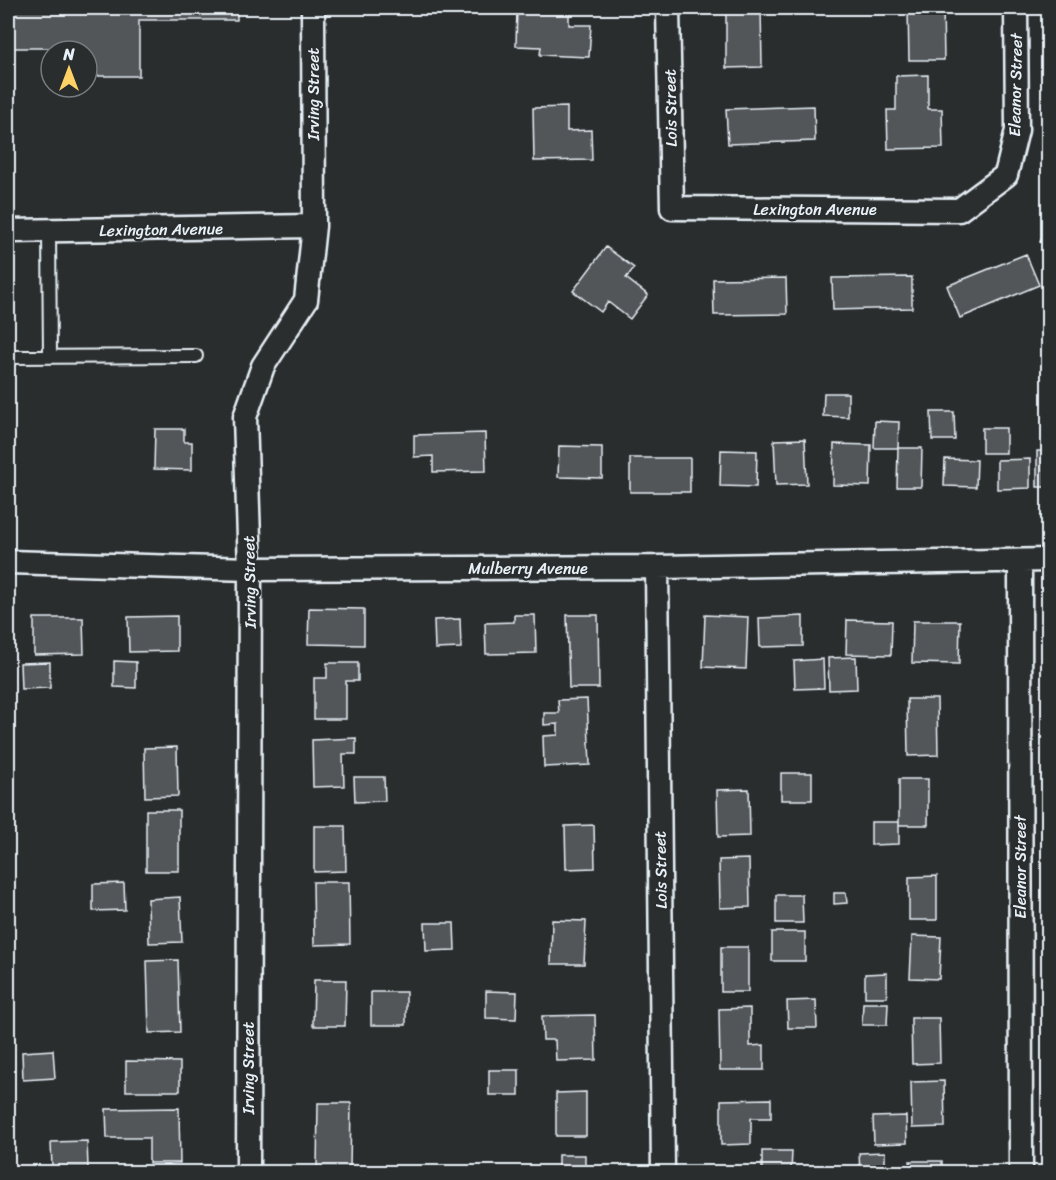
<svg xmlns="http://www.w3.org/2000/svg" width="1056" height="1180" viewBox="0 0 1056 1180" font-family="Sriracha,sans-serif">
	<rect width="100%" height="100%" fill="#2a2d2e"/>
	<filter id="ink" filterUnits="userSpaceOnUse"><feTurbulence type="fractalNoise" baseFrequency=".0167" numOctaves="2"/><feDisplacementMap in="SourceGraphic" scale="12" xChannelSelector="R" yChannelSelector="G"/><feConvolveMatrix kernelMatrix="1 2 1 2 8 2 1 2 1" color-interpolation-filters="sRGB"/></filter>
	<g filter="url(#ink)">
		<path fill="#535759" stroke="#e8f1f8" stroke-width="1.5" d="M8,8h229v12h-98v56h-52v-28h-79z
			M517,8h52v17h22l-2,32 -49,-2 1,-8 -25,-1z
			M726,8h35l1,59 -36,1z
			M908,8h35l1,52h-35z
			M928,75v34h14l1,39 -55,1 -1,-39h9v-34z
			M814,106l1,35 -87,3 -2,-35z
			M567,107v24l24,-1 1,30 -58,1 -1,-53z
			M1048,224v22l-8,-4z
			M606,247l28,21 -8,10 22,17 -18,24 -22,-17 -7,10 -28,-21z
			M1026,254l13,31 -79,33 -13,-32z
			M912,277v31l-79,2 -1,-32z
			M786,278l1,36 -73,1 -1,-36z
			M824,393h24v24l-25,-1z
			M931,412h23l1,28h-23z
			M875,421l24,1 -1,26h-24z
			M982,428h24v25h-24z
			M155,429h29v13h8v28l-38,-1z
			M485,433l1,38 -53,1v-16l-19,1v-22z
			M805,439l2,45 -31,1 -2,-45z
			M834,444l37,1 -1,41 -37,-1z
			M559,446l43,1v31l-44,-1z
			M898,448h24l-1,39h-24z
			M721,450l36,1 -1,36 -36,-1z
			M1037,451h11v36h-11z
			M630,458h60v34h-60z
			M945,459l32,1 -1,27 -32,-1z
			M1030,459v29l-33,1v-29z
			M309,608l55,1v36l-56,-1z
			M1044,614l4,1v33h-5z
			M514,615h21l1,38 -50,1 -1,-31 29,-1z
			M567,615h31l1,73h-30z
			M705,615l43,2 -2,52 -43,-2z
			M177,616v35l-48,1 -1,-35z
			M803,616v30l-43,1 -1,-29z
			M34,618h49l1,36 -50,1z
			M460,619l1,29 -26,1 -1,-29z
			M847,620l45,1 -1,34 -45,-1z
			M913,621h47l-1,43 -47,-1z
			M856,657l1,32 -28,1 -1,-32z
			M823,659l1,29 -29,1 -1,-28z
			M114,661l22,1v26l-22,-1z
			M50,662v26l-29,1 -1,-26z
			M327,663h31v18h-12v38h-32v-41h13z
			M587,699l3,66 -46,2 -1,-31 15,-1v-11l-14,1v-12h15l-1,-13z
			M907,699h30l1,56 -30,1z
			M356,738v16h-13l1,32 -31,1 -1,-47z
			M177,747l1,49 -33,1 -1,-49z
			M781,773h31v27h-31z
			M354,777h30l1,24 -30,1z
			M899,779h29v46h-29z
			M749,789l1,47 -32,1 -1,-47z
			M146,810h33v61h-33z
			M871,822h28v22l-28,1z
			M594,825l1,43 -29,1 -1,-43z
			M314,826h31l1,45 -32,1z
			M749,859l1,48 -30,1 -1,-48z
			M937,876v44h-28v-43z
			M313,882h36l1,62 -36,1z
			M124,883l1,27 -32,1v-27z
			M834,893h12l1,10 -13,1z
			M776,895h26l1,28h-27z
			M180,897l2,45 -33,1 -1,-44z
			M552,920l34,1 -2,43h-33z
			M425,923h29l1,27 -29,1z
			M772,932h33v29h-33z
			M912,936l29,1 -2,42 -29,-1z
			M721,947h27v45h-27z
			M178,960l2,72 -31,1 -2,-72z
			M887,973v24h-22v-23z
			M314,980h32l-1,46h-32z
			M486,991l31,1 -1,27 -30,-1z
			M371,992h35v33h-35z
			M816,1000l1,28h-29l-1,-27z
			M863,1003h25l-1,22h-25z
			M750,1008v38l14,-1v25h-44l-1,-61z
			M595,1015l1,45 -40,1 -1,-21h-12l-1,-24z
			M911,1018h28l1,45 -28,1z
			M53,1050l2,28 -32,2 -1,-28z
			M126,1061l54,1v29h-54z
			M489,1070h30v25h-30z
			M944,1081l1,46 -33,1 -1,-46z
			M586,1092v44h-30v-43z
			M771,1099v19h-20v26l-30,1v-45z
			M318,1103h33l-1,68 -33,-1z
			M179,1108l1,55h-31v-25h-42l-1,-29z
			M906,1116l1,27 -33,1 -1,-27z
			M87,1141l1,27h-36l-1,-26z
			M762,1151h30l-1,21h-29z
			M885,1152v20h-25l-1,-19z
			M558,1155h27v17h-27z
			M910,1161h32v11h-31z"/>
		<g fill="none" stroke-linecap="round" stroke-linejoin="round">
			<defs>
				<path id="lane" d="M49,230l1,126
					M8,357l188,-1"/>
				<path id="street" d="M668,8l4,200 287,2 47,-35 11,-45 -1,-122
					M8,231l306,-5
					M1020,561l1,611
					M8,562l242,7 407,-2 391,-7
					M657,567l6,605
					M248,1172l2,-603 -5,-152 18,-51 43,-66 8,-74 -1,-218"/>
			</defs>
			<use href="#lane" stroke="#e8f1f8" stroke-width="16"/>
			<use href="#street" stroke="#e8f1f8" stroke-width="27"/>
			<use href="#lane" stroke="#2a2d2e" stroke-width="12"/>
			<use href="#street" stroke="#2a2d2e" stroke-width="22"/>
		</g>
	</g>
	<g text-anchor="middle" stroke-width="5" stroke-linejoin="round" paint-order="stroke">
		<g font-size="16" fill="#e8f1f8" stroke="#2a2d2e">
			<text transform="translate(1015 85) rotate(-89)" y="6">Eleanor Street</text>
			<text transform="translate(313 94) rotate(-90)" y="6">Irving Street</text>
			<text transform="translate(670 108) rotate(-91)" y="6">Lois Street</text>
			<text x="815" y="215">Lexington Avenue</text>
			<text transform="translate(161 229) rotate(-1)" y="6">Lexington Avenue</text>
			<text x="528" y="574">Mulberry Avenue</text>
			<text transform="translate(249 582) rotate(-91)" y="6">Irving Street</text>
			<text transform="translate(1020 867) rotate(-90)" y="6">Eleanor Street</text>
			<text transform="translate(660 870) rotate(-91)" y="6">Lois Street</text>
			<text transform="translate(248 1068) rotate(-90)" y="6">Irving Street</text>
		</g>
	</g>
	<rect width="1056" height="1180" fill="none" stroke="#2a2d2e" stroke-width="30"/>
	<rect x="15" y="15" width="1026" height="1150" fill="none" stroke="#e8f1f8" stroke-width="2" filter="url(#ink)"/>
	<g transform="translate(69 69)"><circle r="28" fill="#2a2d2e" stroke="#767b7f" stroke-width="1.5"/>
	<path d="M0-4.5L10 22L0 15L-10 22Z" fill="#ffd166"/>
	<text y="-9" font-size="16" font-weight="bold" text-anchor="middle" fill="#e8f1f8">N</text>
	</g>
</svg>
